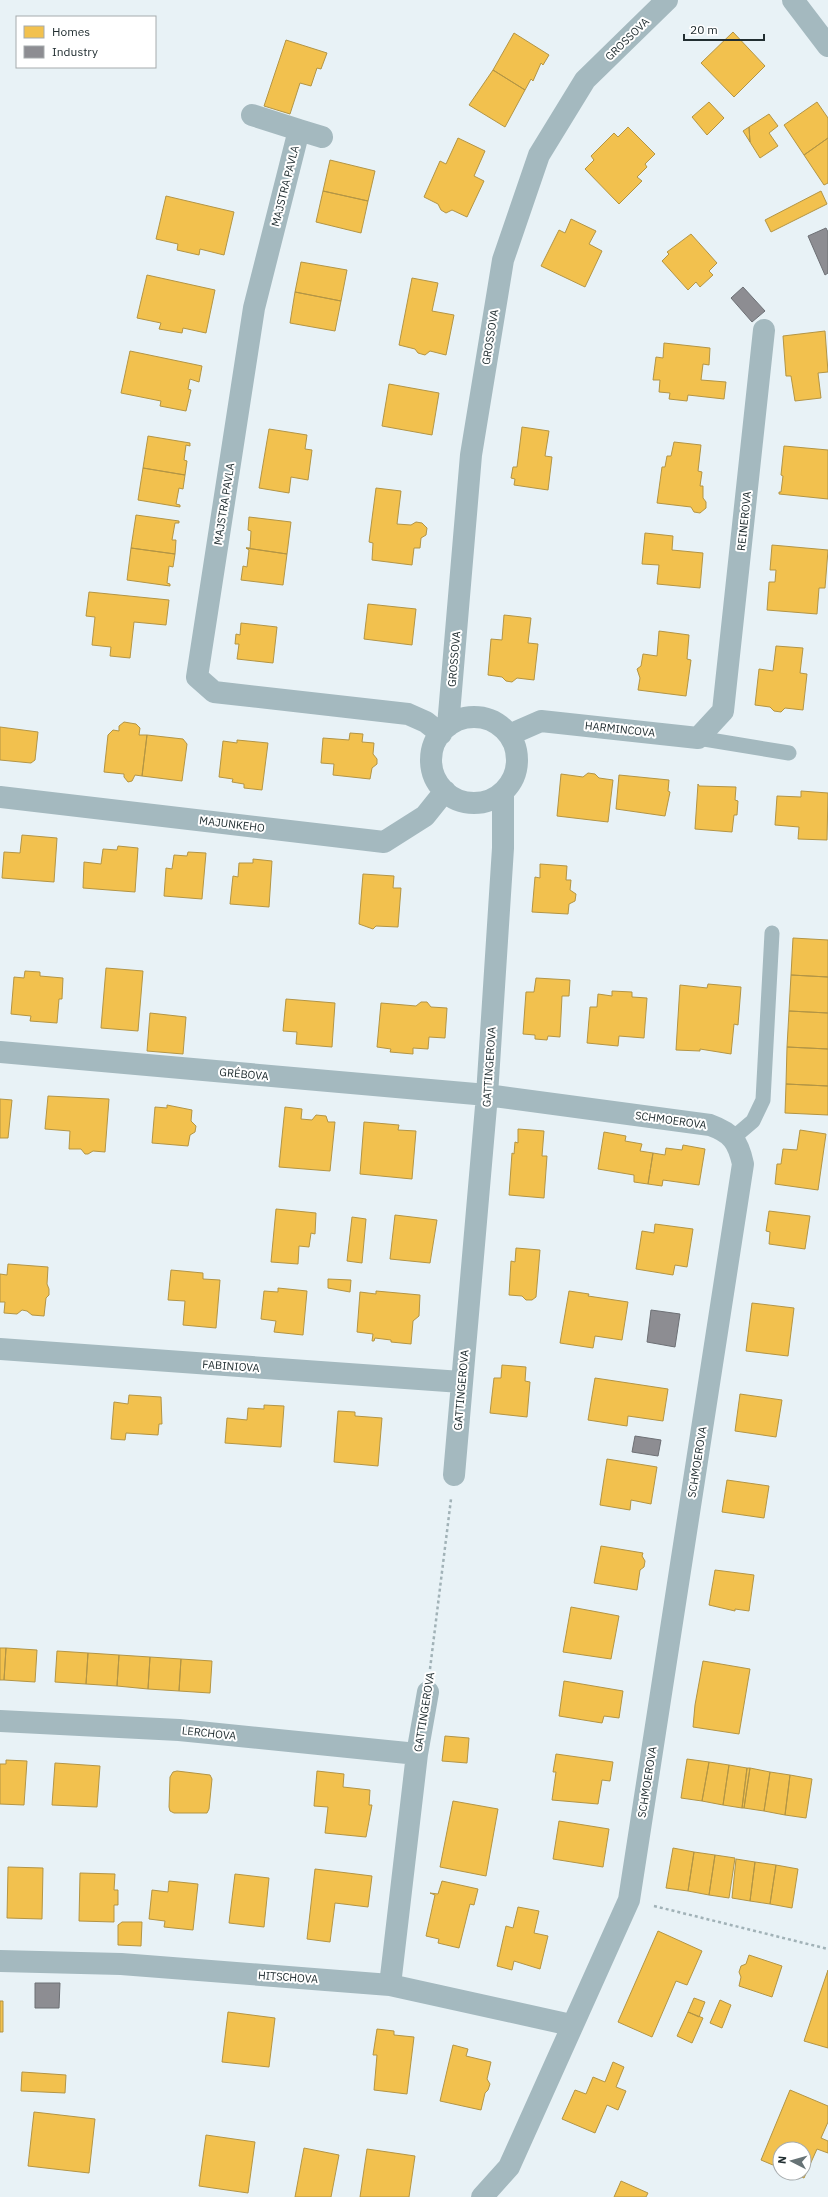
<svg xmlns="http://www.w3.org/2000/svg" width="828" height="2197" viewBox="0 0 828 2197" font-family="'IBM Plex Sans',sans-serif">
	<rect width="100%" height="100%" fill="#e8f2f6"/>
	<path fill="#f2c14e" stroke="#b39545" d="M733,32l32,34 -31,31 -33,-34z
		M514,33l35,22 -6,10 -2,-2 -8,18 -2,-2 -6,11 -32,-20z
		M286,40l41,13 -6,16 -4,-1 -6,18 -11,-3 -10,31 -26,-8z
		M493,70l32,20 -20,37 -36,-22z
		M709,102l15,16 -17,17 -15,-18z
		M817,102l11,16v20l-24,17 -20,-30z
		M769,114l9,12 -9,7 9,13 -18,12 -10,-16 -1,-15z
		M628,127l27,27 -10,10 2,3 -10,10 5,4 -23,23 -34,-35 9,-9 -3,-4 23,-23 4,4z
		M749,127l1,15 -7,-11z
		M458,138l27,13 -11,25 10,5 -17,36 -15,-7 -6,3 -5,-3 -3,-6 -14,-7 16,-36 6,3z
		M828,138v45l-4,2 -20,-30z
		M330,160l45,11 -7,30 -45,-10z
		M323,191l45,10 -7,32 -45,-11z
		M821,191l6,13 -56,28 -6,-12z
		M166,196l68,16 -10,43 -24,-6 -1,6 -22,-5 1,-6 -22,-5z
		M571,219l25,12 -7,13 13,7 -17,36 -44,-21 18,-36 6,3z
		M691,234l26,29 -8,8 4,4 -13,12 -4,-5 -8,8 -26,-29 7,-7 -2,-2z
		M301,262l46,8 -6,31 -46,-9z
		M147,275l68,15 -9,43 -23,-5 -1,5 -23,-4 2,-6 -24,-5z
		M412,278l26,5 -6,28 22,4 -8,40 -16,-4 -5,4 -7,-2 -3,-4 -16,-4z
		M295,292l46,9 -6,30 -45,-8z
		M825,331l3,41 -10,1 3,25 -26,3 -4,-25h-5l-3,-40z
		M664,343l46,5 -1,17 -6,-1 -2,16 25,2 -2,17 -36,-4 -1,6 -18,-2 1,-6 -11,-1 1,-12h-7l3,-23 7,1z
		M130,351l72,15 -3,16 -9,-3 -2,10 3,1 -5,21 -26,-5 1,-5 -40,-8z
		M389,384l50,9 -7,42 -50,-9z
		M522,427l27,4 -4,25 7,1 -4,33 -34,-5 1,-6 -4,-1 2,-11h4z
		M269,429l38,6 -2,14 7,1 -4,30 -17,-3 -2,16 -30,-5z
		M148,436l42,7v3l-4,-1 -2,15 3,1 -2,14 -42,-7z
		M674,442l27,3 -3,26 4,1 -2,14h3v12l3,4v6l-6,5 -6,-1 -3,-5 -34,-4 5,-36h3l2,-11h4z
		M784,446l44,4v49l-49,-5v-2h2l2,-16 -2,-1z
		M143,468l42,7 -2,14 -4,-1 -3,16 4,1v2l-42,-7z
		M376,488l25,3 -4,33 14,1 5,-3 6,1 5,5 -1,7 -5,3 -1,10h-6l-2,17 -40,-5 1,-17 -4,-1z
		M136,515l43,6v2h-4l-3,17h4l-1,14 -44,-6z
		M249,517l42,5 -4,32 -41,-6h4l1,-17 -3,-1z
		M645,533l28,3 -1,14 31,3 -3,35 -43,-4 2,-19 -17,-1z
		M772,545l56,5 -3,38h-6l-2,26 -50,-4 2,-28h6l1,-12h-6z
		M131,548l44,6 -2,13 -4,-1 -2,17 3,1v2l-43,-6z
		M246,548l41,6 -4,31 -42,-5 2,-14 4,1 2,-17z
		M89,592l80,8 -3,25 -32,-3 -4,36 -20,-2 1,-9 -19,-2 3,-28 -9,-1z
		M368,604l48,5 -4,36 -48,-6z
		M504,615l27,3 -3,25 10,1 -4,36 -17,-2 -5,4 -6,-1 -4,-4 -14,-2 3,-36 11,1z
		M241,623l36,4 -4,36 -36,-4 2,-15h-4l1,-10 4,1z
		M659,631l30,4 -2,24 4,1 -5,36 -48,-6 2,-12 -3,-9 4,-3 2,-12 14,2z
		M776,646l27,2 -3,25 7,1 -4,36 -18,-2 -4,4 -7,-1 -4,-4 -15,-2 4,-36 14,2z
		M124,722l12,2 4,4 -1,7h8l-5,41 -7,-1 -3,6 -4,1 -4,-5v-3l-20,-2 4,-37 5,-5 6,1v-5z
		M0,727l38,5 -3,28 -4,3 -31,-3z
		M350,733l13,1 -1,8 12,1 -1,11 4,5v5l-5,4 -2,11 -37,-4 1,-11 -13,-1 2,-25 26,2z
		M147,735l36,4 4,5 -5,37 -40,-5z
		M237,740l31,3 -6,47 -18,-2v-4l-12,-2 1,-3 -14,-2 4,-36 14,2z
		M588,773l7,1 4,4 14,2 -5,42 -51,-6 4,-42 22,3z
		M619,775l50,5 -1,11 2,1 -5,24 -49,-7z
		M698,784l1,2 37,1 -1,13 3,1 -1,14h-3l-2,17 -37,-3z
		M801,791l27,2 -1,47 -29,-1 1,-12 -24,-2 2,-29 24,1z
		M22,835l35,3 -3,44 -52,-4 2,-26 16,1z
		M118,846l20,2 -3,44 -52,-4 1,-26 17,2 2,-15 14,1z
		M188,852l18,1 -4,46 -38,-3 2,-28 6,1 2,-14 13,1z
		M253,859l19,2 -3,46 -39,-3 3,-28 5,1 1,-14h14z
		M540,864l27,2 -1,14h5l-1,10 6,4 -1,7 -6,3 -1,10 -36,-2 3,-35 5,1z
		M363,874l31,2 -1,12h8l-3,39 -22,-1 -3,3 -14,-5z
		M793,938l35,2v37l-37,-2z
		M106,968l37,3 -5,60 -37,-3z
		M25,971l15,1v4l23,2 -1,21h-3l-2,24 -27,-2 1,-5 -20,-2 3,-37 10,1z
		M791,975l37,2v36l-39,-2z
		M536,978l34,2 -1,16h-7l-2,41 -12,-1 -1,4 -12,-1v-4l-12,-1 3,-42h8z
		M708,984l33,3 -3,38 -4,-1 -3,30 -31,-5v2l-24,-1 4,-65 27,3z
		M612,991l20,1v5l15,1 -3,40 -25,-2 -1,10 -31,-3 3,-36h7l1,-13 14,2z
		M286,999l49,4 -3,44 -36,-3 1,-12 -14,-1z
		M421,1002h6l4,5 16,1 -2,30 -16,-1 -1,12 -15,-1v6l-23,-2 1,-3 -14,-2 4,-44 35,3z
		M789,1011l39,2v36l-41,-2z
		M150,1013l36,4 -3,37 -36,-3z
		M787,1047l41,2v37l-42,-2z
		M786,1084l42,2v29l-43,-2z
		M48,1096l61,3 -4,53 -12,-1 -5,3h-3l-4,-5h-12l1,-18 -25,-2z
		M0,1099l12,1 -4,38h-8z
		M167,1105l25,5 -1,11 5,5 -1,6 -5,3 -2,11 -36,-3 3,-36 12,1z
		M285,1107l17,2 -1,10 11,1 4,-5 10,1 2,6h7l-5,49 -51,-4z
		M364,1122l35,3 -1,5 18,1 -4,48 -52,-5z
		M518,1129l26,2 -2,25h5l-3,42 -35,-3 3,-42 2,1 1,-12 3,1z
		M800,1130l26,4 -8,56 -43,-6 2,-20h4l2,-15 14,1z
		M604,1132l22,4 -1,5 17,3 -2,7 13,2 -5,31 -14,-2v-7l-36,-6z
		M683,1145l22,4 -6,36 -36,-5 -1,6 -14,-2 5,-31 12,2 1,-7 16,2z
		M276,1209l40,4 -1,21 -4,-1 -2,14 -10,-1 -1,18 -27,-2z
		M769,1211l41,5 -5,33 -36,-5 1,-12 -4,-1z
		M395,1215l42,5 -7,43 -40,-4z
		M352,1217l14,2 -4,44 -15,-2z
		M655,1224l38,5 -6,38 -12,-2 -2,10 -37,-6 6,-38 12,2z
		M516,1248l24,2 -4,47 -4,3h-6l-4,-4 -13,-1 2,-34 4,1z
		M8,1264l40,3 -1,17 2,5v6l-3,3 -2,18 -12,-1 -5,-4 -5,-1 -5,4 -13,-1 1,-11h-5v-28l7,1z
		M171,1270l32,3v6l17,1 -4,48 -33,-3 2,-24 -17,-1z
		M328,1279l23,1 -1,12 -22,-4z
		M278,1288l29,3 -4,44 -29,-3 2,-11 -15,-2 3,-28 14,1z
		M376,1291l44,4 -1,21 -6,5 -2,23 -20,-2v-2l-16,-2 -1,3h-2l1,-7 -16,-2 3,-40 16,2z
		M569,1291l20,3 -1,2 40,6 -6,38 -27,-4 -2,12 -33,-5z
		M752,1303l42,5 -6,48 -42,-5z
		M502,1365l24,2 -1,14 5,1 -3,35 -37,-4 4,-35h7z
		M595,1378l73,11 -5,32 -35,-5 -1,10 -39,-6z
		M740,1394l42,6 -6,37 -41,-6z
		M129,1395l32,2 1,27h-3l-1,11 -32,-2 -1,7 -14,-1 3,-37 14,2z
		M264,1405l20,1 -3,41 -56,-4 2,-25 20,2 1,-12 16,1z
		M338,1411l17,1v4l27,2 -4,48 -44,-4z
		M607,1459l50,8 -6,37 -20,-4 -1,10 -30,-5z
		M727,1480l42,6 -5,32 -42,-6z
		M601,1546l42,7 -1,3 3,5 -1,6 -4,3 -3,20 -43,-7z
		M715,1570l39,5 -5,36 -14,-2v2l-26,-6z
		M571,1607l48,9 -8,43 -48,-7z
		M0,1648h6l-2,32h-4z
		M6,1648l31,2 -2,32 -31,-2z
		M57,1651l31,2 -2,31 -31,-2z
		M88,1653l31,2 -2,31 -31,-2z
		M119,1655l31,2 -2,32 -31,-3z
		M150,1657l31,2 -2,32 -31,-2z
		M181,1659l31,2 -2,32 -31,-2z
		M703,1661l47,8 -11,65 -46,-7 2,-22z
		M564,1681l59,10 -4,27 -15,-2 -2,7 -43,-7z
		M445,1736l24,2 -2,25 -25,-2z
		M556,1754l57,8 -3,19 -8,-1 -4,24 -46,-4 4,-28h-3z
		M687,1759l22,3 -7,39 -21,-3z
		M6,1760l21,1 -3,44 -24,-1v-40h6z
		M709,1762l20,3 -6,40 -21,-4z
		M55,1763l45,3 -3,41 -45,-2z
		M729,1765l18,3 -5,40 -19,-3z
		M747,1768h3l-6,40h-2z
		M750,1768l20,4 -6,39 -20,-3z
		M177,1771l33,4 2,4 -3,30 -2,4h-33l-4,-2 -1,-4 1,-30 3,-5z
		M317,1771l27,3 -1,13 27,3 -1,15h3l-6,32 -41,-4 3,-26 -14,-1z
		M770,1772l20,3 -5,40 -21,-4z
		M790,1775l22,4 -6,39 -21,-3z
		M453,1801l45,8 -12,67 -46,-9z
		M559,1821l50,8 -6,38 -50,-8z
		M673,1848l21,4 -6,39 -22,-3z
		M694,1852l21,3 -6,40 -21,-4z
		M715,1855l20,3 -6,40 -20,-3z
		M736,1859l19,3 -5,39 -18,-3z
		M755,1862l21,3 -6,39 -20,-3z
		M776,1865l22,4 -6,39 -22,-4z
		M8,1867l35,1 -1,51 -35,-1z
		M315,1869l57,7 -4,31 -33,-4 -5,39 -23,-3z
		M80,1873l35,1 -1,16h4v15h-4v17l-35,-1z
		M235,1874l34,4 -5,49 -35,-4z
		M169,1881l29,3 -5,46 -29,-3 1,-6 -16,-2 3,-29 16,2z
		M442,1881l36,8 -4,16 -4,-1 -11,44 -21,-5 1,-4 -13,-3 9,-41 -5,-2 8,1z
		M518,1907l21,4 -5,22 14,3 -8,33 -26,-8 -2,9 -15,-4 9,-40 7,2z
		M122,1922h20l-1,24 -23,-1v-20z
		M658,1931l44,20 -15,34 -11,-4 -24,56 -34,-15z
		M749,1955l33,11 -10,31 -33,-11 2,-9 -2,-5 2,-6 5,-2z
		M828,1970v78l-24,-7z
		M694,1998l11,4 -6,15 -11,-5z
		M720,2000l11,5 -9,23 -12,-5z
		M0,2001h3v31h-3z
		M228,2012l47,6 -6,49 -47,-5z
		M688,2012l15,6 -11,25 -15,-7z
		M377,2029l17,2v4l20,2 -7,57 -33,-4 3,-35h-4z
		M453,2045l15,4 -2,7 25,6 -4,17 3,5 -2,6 -3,3 -4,17 -41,-9z
		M613,2062l11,5 -8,20 10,4 -8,19 -11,-5 -12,28 -33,-14 13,-29 11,4 7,-17 12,5z
		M22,2072l44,3 -1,18 -44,-2z
		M790,2090l38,16v16l-7,16 7,3v12l-11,-4 -13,29 -13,-5h13v-24h-24v19l-19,-8z
		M34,2112l61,7 -6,54 -61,-7z
		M206,2135l49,7 -7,51 -49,-7z
		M304,2148l35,7 -8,42h-36z
		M367,2149l48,7 -6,41h-49z
		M621,2181l27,12 -2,4h-32z"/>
	<path fill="#8d8d92" stroke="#6d7075" d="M826,228l2,4v41l-3,2 -17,-39z
		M743,287l22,24 -13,11 -21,-24z
		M651,1310l29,4 -5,33 -28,-5z
		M635,1436l26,4 -3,16 -26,-4z
		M35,1983h25l-1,25h-24z"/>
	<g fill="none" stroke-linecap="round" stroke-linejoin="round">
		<path stroke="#a1b2b7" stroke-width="2.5" stroke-dasharray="3 3" stroke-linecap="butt" d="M430,1669l21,-170
			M654,1906l174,43"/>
		<path stroke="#a4b9bf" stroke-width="15" d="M698,738l91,15
			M733,1138l20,-17 10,-21 9,-167"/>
		<path stroke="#a4b9bf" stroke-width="22" d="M793,0l35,46
			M252,115l47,15 -45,178 -57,369 17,15 194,22 18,8 15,12
			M299,130l23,7
			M431 760a43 43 0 1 1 86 0a43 43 0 1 1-86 0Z
			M448,726l23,-271 32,-195 36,-105 46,-75 82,-80
			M509,735l32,-14 157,17 25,-27 41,-381
			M0,797l384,45 41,-26 20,-25
			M0,1052l487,43 223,30c22,8 28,16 33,39l-114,736 -120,267 -27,30
			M0,1349l461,33
			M454,1475l33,-380 16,-247v-56
			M0,1721l179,9 238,24
			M0,1961l121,3 269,21 181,40
			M390,1985l27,-231 11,-62"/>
	</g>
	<g text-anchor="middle" stroke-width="4" stroke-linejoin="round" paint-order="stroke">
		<g font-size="11" fill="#212e31" stroke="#fff">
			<text transform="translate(627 39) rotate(-44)" y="4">GROSSOVA</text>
			<text transform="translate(285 186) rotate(-76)" y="4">MAJSTRA PAVLA</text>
			<text transform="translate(490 337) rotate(-81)" y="4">GROSSOVA</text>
			<text transform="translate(224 504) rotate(-81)" y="4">MAJSTRA PAVLA</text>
			<text transform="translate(744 521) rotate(-84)" y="4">REINEROVA</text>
			<text transform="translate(454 659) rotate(-85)" y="4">GROSSOVA</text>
			<text transform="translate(620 729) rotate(6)" y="4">HARMINCOVA</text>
			<text transform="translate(232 824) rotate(7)" y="4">MAJUNKEHO</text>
			<text transform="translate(489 1067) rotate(-86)" y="4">GATTINGEROVA</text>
			<text transform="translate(244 1074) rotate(5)" y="4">GRÉBOVA</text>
			<text transform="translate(671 1120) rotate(8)" y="4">SCHMOEROVA</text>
			<text transform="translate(231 1366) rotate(4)" y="4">FABINIOVA</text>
			<text transform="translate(461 1390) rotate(-85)" y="4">GATTINGEROVA</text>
			<text transform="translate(697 1462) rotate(-81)" y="4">SCHMOEROVA</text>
			<text transform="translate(424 1712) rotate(-81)" y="4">GATTINGEROVA</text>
			<text transform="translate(209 1733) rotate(6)" y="4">LERCHOVA</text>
			<text transform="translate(647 1782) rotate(-81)" y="4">SCHMOEROVA</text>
			<text transform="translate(288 1977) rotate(4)" y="4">HITSCHOVA</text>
		</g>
	</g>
	<rect x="16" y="16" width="140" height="52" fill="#ffffff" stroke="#a6abad"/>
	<rect x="24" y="26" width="20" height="12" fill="#f2c14e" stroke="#a6abad"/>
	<text x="52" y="36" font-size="12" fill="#212e31">Homes</text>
	<rect x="24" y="46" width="20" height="12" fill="#8d8d92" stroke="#a6abad"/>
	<text x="52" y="56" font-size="12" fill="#212e31">Industry</text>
	<g transform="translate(792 2161) rotate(276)"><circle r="19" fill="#ffffff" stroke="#a6abad"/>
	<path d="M0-3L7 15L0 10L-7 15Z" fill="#677376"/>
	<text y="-6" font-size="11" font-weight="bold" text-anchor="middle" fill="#212e31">N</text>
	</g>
	<path d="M684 34v6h80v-6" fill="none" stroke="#212e31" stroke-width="2"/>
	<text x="690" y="34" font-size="12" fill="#212e31" stroke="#ffffff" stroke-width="3" paint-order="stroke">20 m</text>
</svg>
